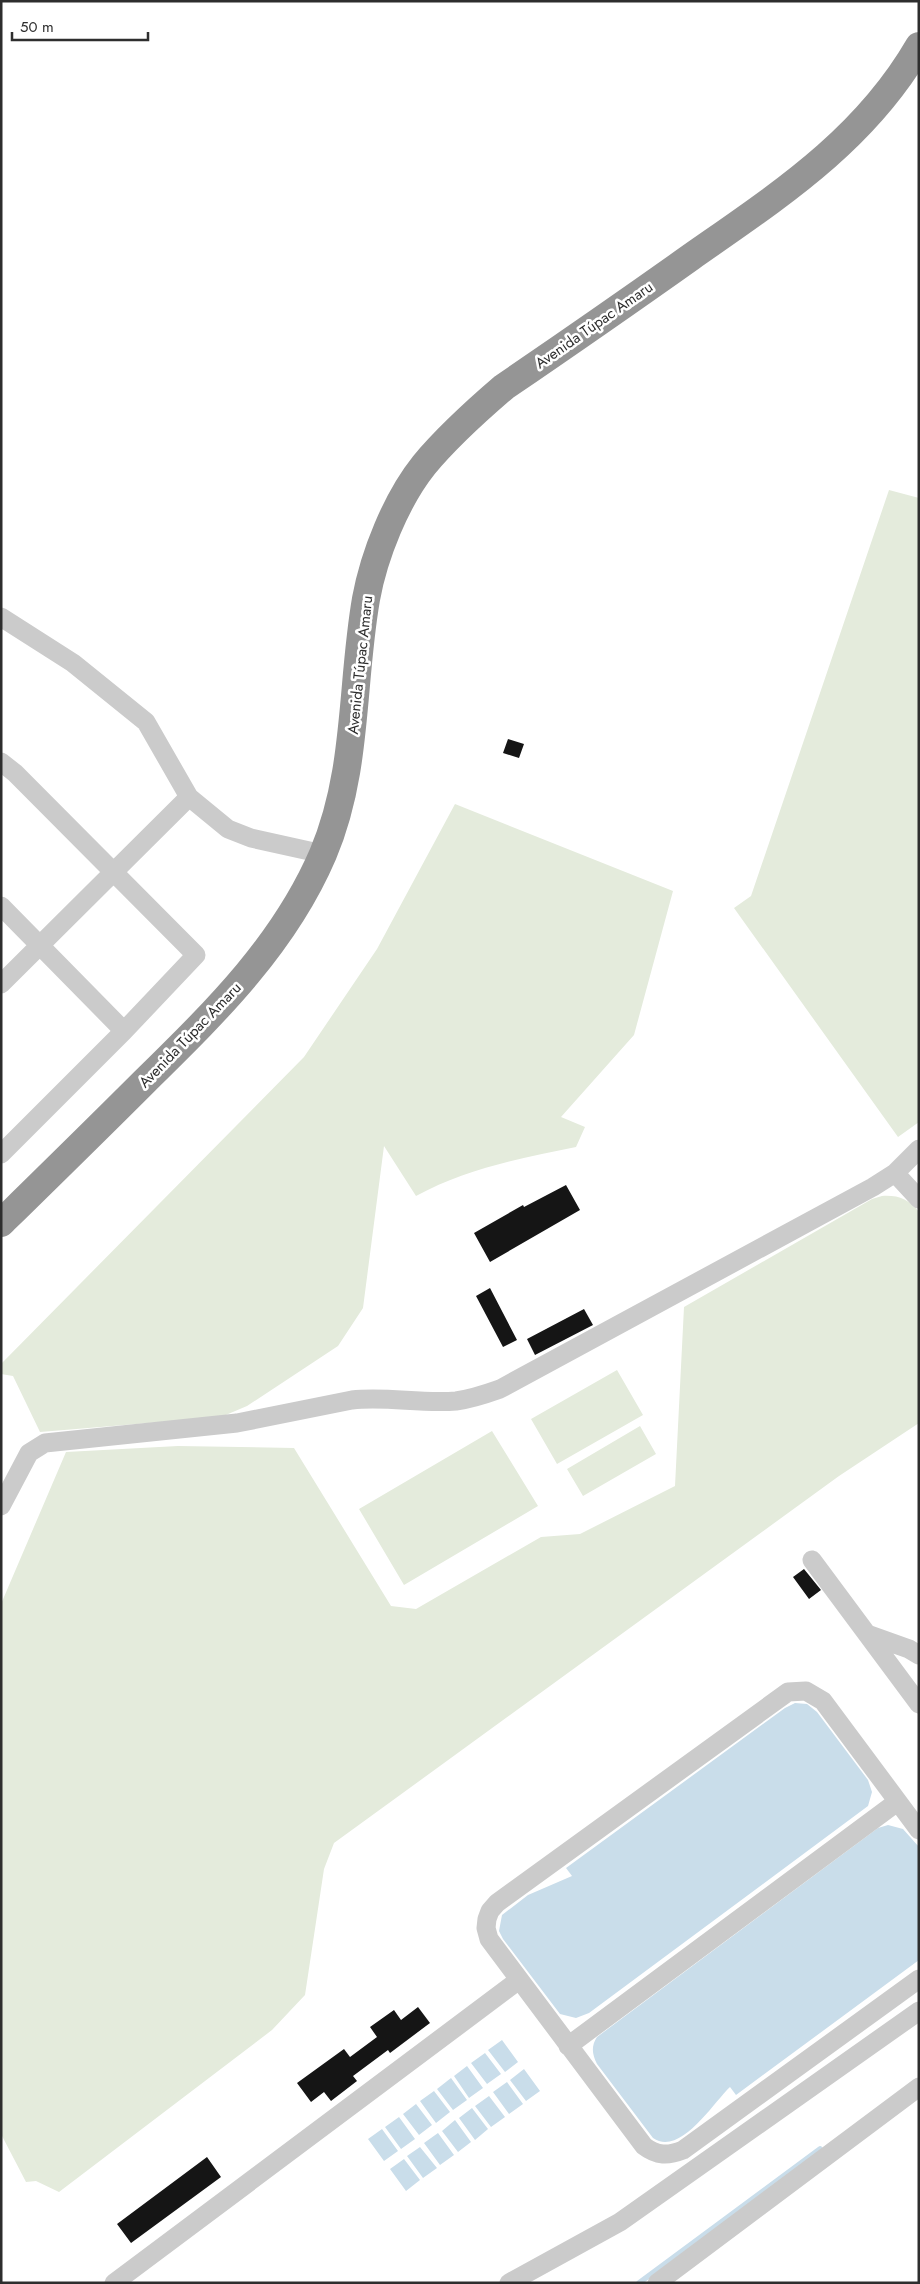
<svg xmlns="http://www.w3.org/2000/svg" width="920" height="2284" viewBox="0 0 920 2284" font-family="Jost,sans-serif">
	<rect width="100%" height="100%" fill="#fff"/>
	<path fill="#e4ebdc" d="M889,490l30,8v624l-21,15 -164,-229 17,-12z
		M455,804l218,87 -39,144 -73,82 24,10 -9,20c-55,11 -110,22 -160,49l-32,-50 -21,162 -25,38 -91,60 -26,11 -181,15 -27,-56 -12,-2v-10l303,-307 73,-108z
		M882,1196c16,-1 27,3 37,16v211l-80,53 -505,367 -10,26 -19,126 -33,35 -213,162 -23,-11 -10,1 -25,-48v-530l65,-152 112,-6 116,2 97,158 25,3 125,-72 39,-3 95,-48 9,-179 188,-108z
		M617,1370l26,45 -86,49 -26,-45z
		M640,1426l16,28 -73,42 -16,-27z
		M492,1431l46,75 -134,79 -45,-76z"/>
	<path fill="#c9ddea" d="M795,1703l12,1 10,8 51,68 4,12 -4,14 -279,207 -13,5 -16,-4 -57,-75 -4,-8 3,-16 26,-20 44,-19 -6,-8 219,-160z
		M888,1825l15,4 16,18v113l-183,135 -6,-8c-17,16 -50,70 -77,51l-56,-74c-5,-10 -6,-18 0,-27l281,-209z
		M502,2040l16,22 -13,10 -17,-22z
		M485,2053l16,21 -14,10 -16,-21z
		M467,2066l16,22 -14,10 -15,-22z
		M524,2069l16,22 -14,10 -16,-21z
		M451,2078l16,22 -14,10 -16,-21z
		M507,2082l16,22 -14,10 -16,-22z
		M434,2091l16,21 -14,11 -16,-22z
		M489,2096l16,21 -14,10 -16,-21z
		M416,2104l16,21 -13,10 -16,-21z
		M472,2108l16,21 -13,11 -16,-22z
		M399,2117l16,22 -14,10 -16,-22z
		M455,2120l16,22 -13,10 -16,-21z
		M382,2129l16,22 -14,10 -16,-22z
		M438,2133l16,22 -14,10 -16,-22z
		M420,2147l17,21 -14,10 -16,-22z
		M404,2159l16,21 -14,11 -16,-22z"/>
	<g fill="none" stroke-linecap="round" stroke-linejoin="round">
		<path stroke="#c9ddea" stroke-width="5.5" d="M639,2283l181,-134"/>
	</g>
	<path fill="#151515" d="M508,739l16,5 -5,14 -16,-5z
		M566,1185l14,25 -90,52 -16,-29 49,-28 1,2z
		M490,1288l27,52 -14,7 -27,-51z
		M584,1309l9,16 -58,30 -8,-16z
		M804,1569l17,21 -12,9 -16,-22z
		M418,2007l12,16 -40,30 -2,-3 -35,26 4,5 -26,20 -7,-9 -13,10 -14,-19 47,-34 6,8 27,-20 -7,-10 24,-17 7,10z
		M207,2157l14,20 -90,66 -14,-19z"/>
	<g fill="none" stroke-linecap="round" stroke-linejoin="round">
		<path stroke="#cbcbcb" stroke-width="19" d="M1,617l72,46 73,59 43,75 39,32 23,9 72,16
			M1,762l14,11 181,182 -72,76 -123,123
			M1,906l123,125
			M1,984l188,-187
			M895,1173l24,26
			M1,1506l28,-53 16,-10 192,-20 115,-23c34,-4 69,4 104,1 15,-2 30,-7 44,-12l373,-202 22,-14 24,-24
			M812,1560l107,144
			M867,1634l42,15 10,6
			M919,1830l-96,-129 -17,-10 -18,1 -291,211 -7,8 -3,8 -1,9 3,11 155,207c13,10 24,10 39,4l236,-171
			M568,2046l329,-244
			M114,2283l405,-303
			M509,2283l111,-61 299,-211
			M657,2283l262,-196"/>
		<path stroke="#959595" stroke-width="28" d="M1,1223c49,-48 97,-95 145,-143 69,-68 138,-135 177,-226 35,-82 28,-169 43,-255 8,-44 30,-99 58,-134 24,-29 52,-54 80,-78 63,-43 125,-86 187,-130 87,-61 173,-116 228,-211"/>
	</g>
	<g text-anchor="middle" stroke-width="5" stroke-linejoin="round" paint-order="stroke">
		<g font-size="15" fill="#2e2e2e" stroke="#fff">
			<text transform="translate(594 325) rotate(-35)" y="5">Avenida Túpac Amaru</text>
			<text transform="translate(360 665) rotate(-84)" y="5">Avenida Túpac Amaru</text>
			<text transform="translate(190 1035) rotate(-46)" y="5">Avenida Túpac Amaru</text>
		</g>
	</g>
	<rect width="920" height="2284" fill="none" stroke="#2e2e2e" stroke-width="5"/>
	<path d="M12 32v8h136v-8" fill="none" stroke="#2e2e2e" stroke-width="2.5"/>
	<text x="20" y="32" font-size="15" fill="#2e2e2e" stroke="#ffffff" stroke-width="4" paint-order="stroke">50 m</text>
</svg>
